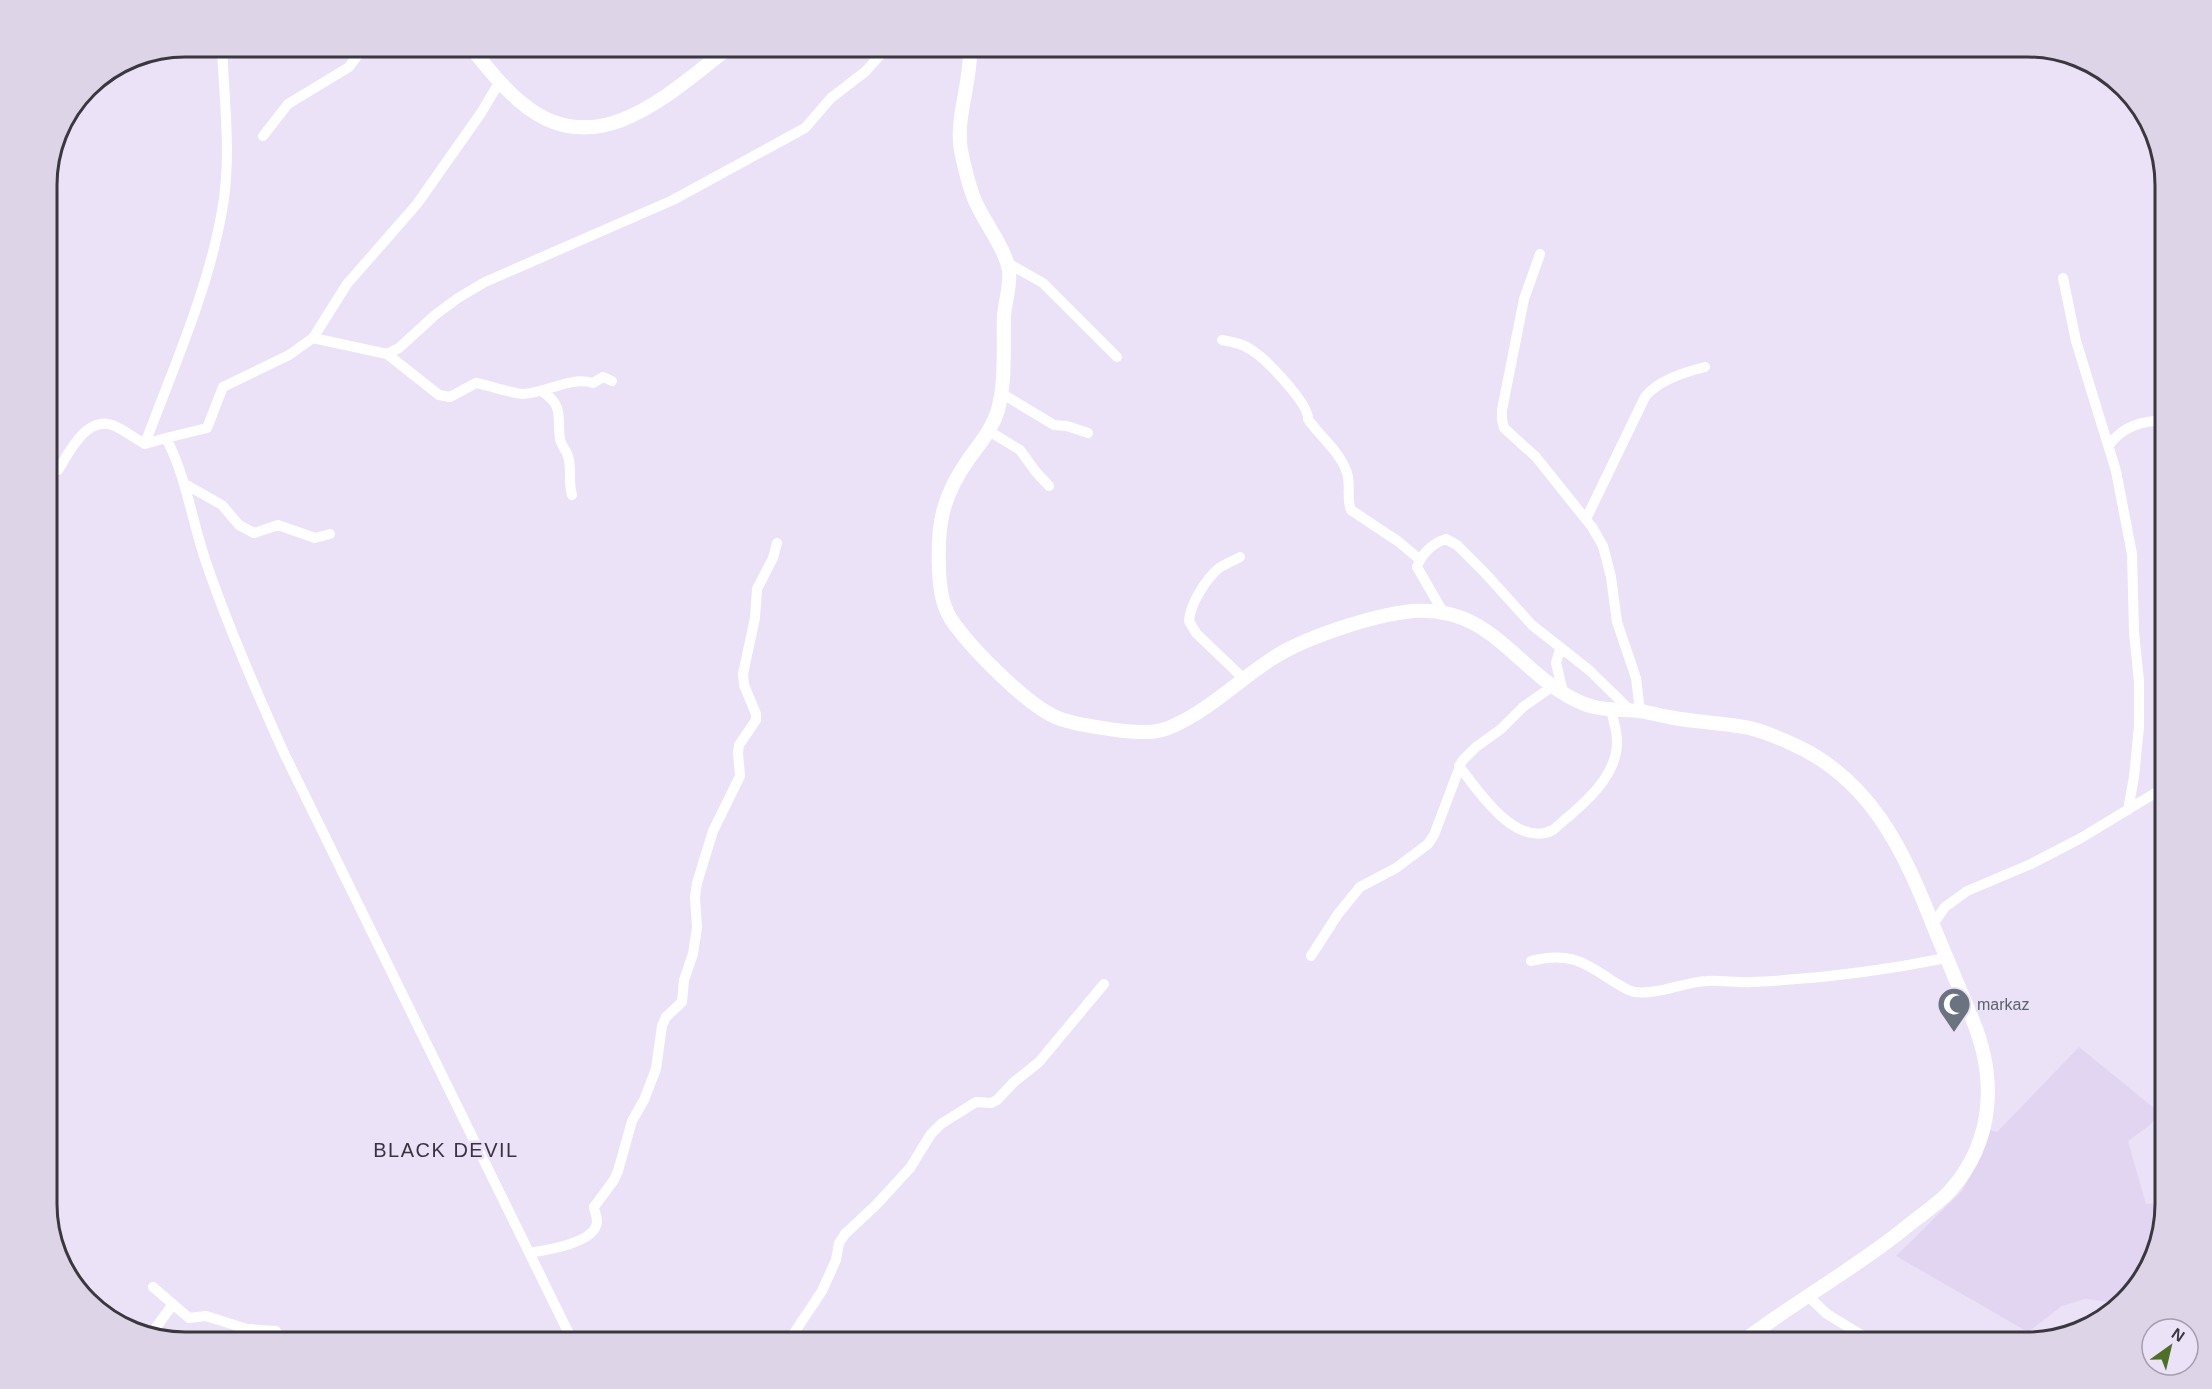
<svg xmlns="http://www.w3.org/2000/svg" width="2212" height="1389" viewBox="0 0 2212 1389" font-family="Helvetica,sans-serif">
	<rect width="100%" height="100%" fill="#ebe2f7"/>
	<path fill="#e2d5f1" d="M2079,1047l81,66 -10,12 -22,16 18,63 19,-2v3l-23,76 -26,24 -7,-3 -24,-3 -23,7 -34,26 -132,-76 66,-65 20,-36 7,-25 8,2z"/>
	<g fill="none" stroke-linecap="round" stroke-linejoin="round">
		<path stroke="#fff" stroke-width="10" d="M222,46c2,55 10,111 0,165 -14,80 -49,157 -77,233l21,-6c21,40 26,85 41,127 22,64 49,126 77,188l289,589
			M263,136l25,-32 61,-37 8,-11 11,-10
			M1540,254l-16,45 -22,111v10l2,8 32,29 56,70 11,19 8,31 6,45 19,56 4,33
			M1006,262l37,21 74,74
			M2063,278l13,63 40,130 16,83 2,78 5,50v44l-5,51 -6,33
			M313,338l74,16 12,-6 36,-33 23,-17 27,-16 188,-82 132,-72 26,-30 35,-27 22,-25
			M1222,340c11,2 22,4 31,11 14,9 56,53 55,68 12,18 32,32 39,54 4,12 -1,26 4,37l48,32 20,17
			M387,354l52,41 11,2 26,-14c12,2 38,11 47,11 24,-1 47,-18 70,-11l10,-6 9,4
			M543,392c21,14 14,25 17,47 1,6 6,11 8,17 4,13 0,26 4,39
			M1001,393l53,32 13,1 21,7
			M989,431l31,19 16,22 13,14
			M166,438l41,-10 16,-41 66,-32 24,-17 34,-54 70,-80 64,-91 19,-32
			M2109,445c14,-19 33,-24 56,-25
			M47,470h11c11,-17 28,-54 54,-45 11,4 22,13 33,19
			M185,484l37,21 17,20 15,8 24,-8 37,13 15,-4
			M1586,519l59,-122c13,-17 40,-25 60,-30
			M1240,557c-7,4 -15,7 -21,11 -13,11 -29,36 -30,53l7,12 48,46
			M1443,612l-26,-45c4,-12 15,-24 29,-28l11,6 28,28 47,52 57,45 42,41
			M1560,649l-4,14 7,29
			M1459,766c19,25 57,83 94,64 25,-22 65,-51 64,-89 0,-10 -4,-21 -6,-32
			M1933,924l12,-17 22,-16 64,-27 50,-26 84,-51
			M1311,956l27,-42 22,-27 36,-19 32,-24 6,-9 28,-74 14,-14 25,-18 22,-22 30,-21
			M1531,961c35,-9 51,-1 80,19 7,4 16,11 24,12 23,3 49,-10 72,-11 15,-1 30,2 45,1 66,-3 130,-11 194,-24
			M529,1253c17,-3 60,-9 67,-27 3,-6 -1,-12 -2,-19l20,-27 4,-9 14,-50 12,-21 12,-31 6,-43 4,-9 16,-15 2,-22 9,-26 4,-26 -2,-31 2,-14 16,-52 27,-55 -2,-23 1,-8 17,-25v-6l-12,-29 -1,-11 12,-56 2,-29 16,-31 4,-15
			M153,1287l36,31 17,-2 41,13 29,2
			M1808,1296l19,18 46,28
			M152,1333l21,-29
			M788,1342l34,-51 14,-31 3,-17 6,-9 31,-29 34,-37 21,-34 10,-10 35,-22 15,1 6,-3 17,-18 25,-20 65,-78"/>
		<path stroke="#fff" stroke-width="14" d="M470,46c16,20 33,42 53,58 75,62 149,-13 208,-58
			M970,46c2,36 -15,70 -9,105 3,14 7,31 12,45 9,24 31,49 36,74 2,15 -4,31 -5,46 -1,31 2,64 -6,94 -6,20 -18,33 -30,50 -26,37 -31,65 -29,110 1,20 3,38 16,55 20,27 73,81 103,93 18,7 39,9 58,12 19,2 39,5 57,-4 36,-16 65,-45 97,-66 32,-22 103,-45 143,-49 81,-6 104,64 169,92 18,8 39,6 58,8 11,2 23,5 34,7 23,4 47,5 70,9 15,2 30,9 44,15 83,35 116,109 147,188 12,29 24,57 36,86 26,60 24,124 -21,175 -13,14 -31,25 -45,37 -52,42 -111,74 -163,114"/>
	</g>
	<defs>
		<symbol id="mosque-pin" viewBox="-11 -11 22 30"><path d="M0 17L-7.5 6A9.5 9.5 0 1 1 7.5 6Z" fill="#6b7280" stroke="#ebe2f7"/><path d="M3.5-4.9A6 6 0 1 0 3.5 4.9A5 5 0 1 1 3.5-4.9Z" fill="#fff"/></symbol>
	</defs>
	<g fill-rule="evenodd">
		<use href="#mosque-pin" x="1935" y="985" width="38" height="52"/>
	</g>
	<g text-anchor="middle" stroke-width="5" stroke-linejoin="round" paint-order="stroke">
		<g font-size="16" fill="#5b616d" stroke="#ebe2f7" text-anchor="start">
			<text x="1977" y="1010">markaz</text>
		</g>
		<g font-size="20" letter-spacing="1.5" fill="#3a3243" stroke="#ebe2f7">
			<text x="446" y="1157">BLACK DEVIL</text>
		</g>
	</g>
	<path d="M0 0H2212V1389H0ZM185 57H2027A128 128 0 0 1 2155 185V1204A128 128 0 0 1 2027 1332H185A128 128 0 0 1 57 1204V185A128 128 0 0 1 185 57Z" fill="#ddd4e8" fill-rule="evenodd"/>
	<path fill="none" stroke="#3b373f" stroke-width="3" d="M185 57H2027A128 128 0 0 1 2155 185V1204A128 128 0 0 1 2027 1332H185A128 128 0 0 1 57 1204V185A128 128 0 0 1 185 57Z"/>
	<g transform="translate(2170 1347) rotate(34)"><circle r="28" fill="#ebe2f7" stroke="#a59ead" stroke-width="1.5"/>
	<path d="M0-4.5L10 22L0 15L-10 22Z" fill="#4e6f27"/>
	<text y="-9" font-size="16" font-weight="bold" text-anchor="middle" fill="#3b373f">N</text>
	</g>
</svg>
